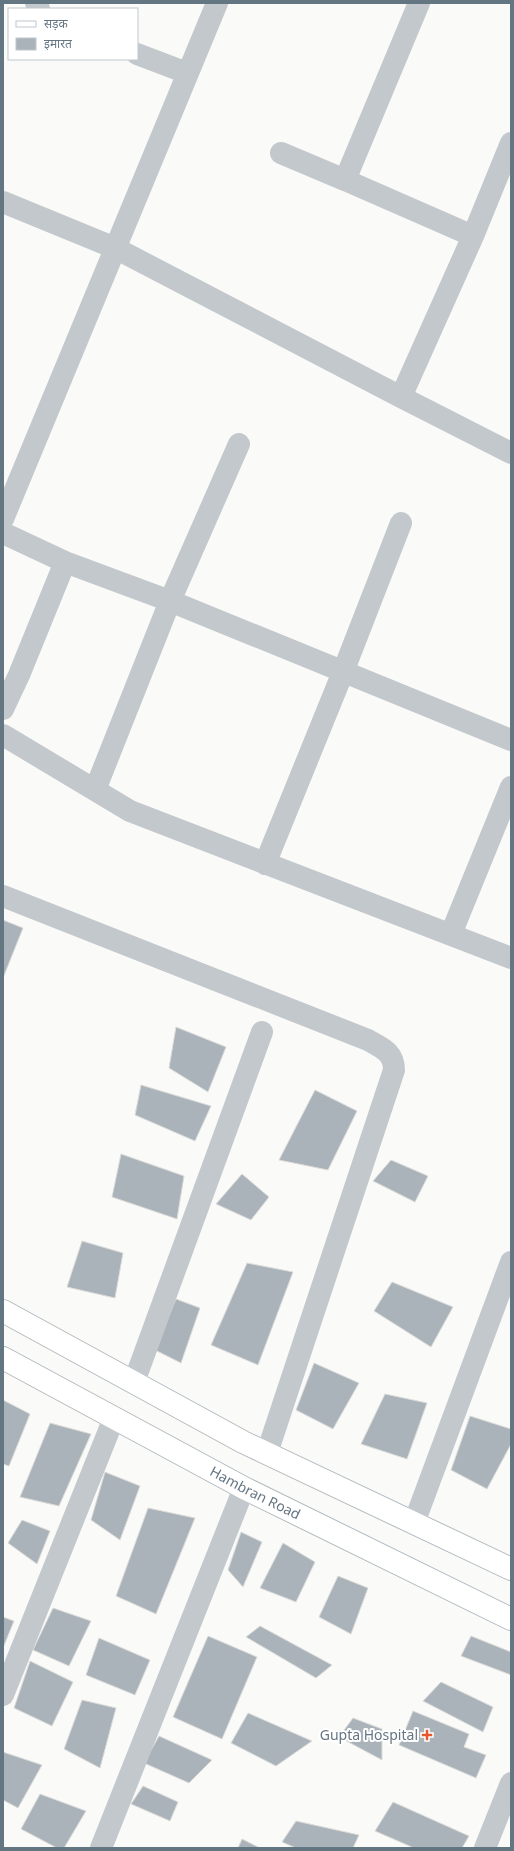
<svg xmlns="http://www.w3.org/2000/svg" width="514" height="1851" font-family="'Noto Sans','Noto Sans Devanagari',sans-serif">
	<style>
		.building { fill: #aab3b9; stroke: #dcdcda }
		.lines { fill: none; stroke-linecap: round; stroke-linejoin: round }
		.secondary-casing { stroke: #b3babf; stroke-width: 24 }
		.minor { stroke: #c3c8cc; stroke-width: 22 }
		.secondary { stroke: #fff; stroke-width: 22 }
		.poi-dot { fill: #e4572e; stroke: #fff; stroke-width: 1.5 }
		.labels { text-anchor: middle; stroke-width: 4; stroke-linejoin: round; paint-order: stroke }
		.street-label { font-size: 14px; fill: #657683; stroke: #fff }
		.poi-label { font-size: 14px; fill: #657683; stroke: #fff; text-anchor: end }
	</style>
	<rect width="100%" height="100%" fill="#fafaf8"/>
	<!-- building -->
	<path class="building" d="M3 920 23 928 3 978Z
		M176 1027 226 1047 208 1092 169 1068Z
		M141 1085 211 1106 195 1141 135 1115Z
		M315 1090 357 1111 328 1170 279 1160Z
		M121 1154 184 1176 177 1219 112 1197Z
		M391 1160 428 1176 415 1202 373 1181Z
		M242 1174 269 1197 251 1220 216 1204Z
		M82 1241 123 1253 115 1298 67 1287Z
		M247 1263 293 1272 258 1365 211 1345Z
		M392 1282 453 1307 431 1347 374 1311Z
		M176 1299 200 1308 181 1363 153 1349H155Z
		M314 1363 359 1383 333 1429 296 1410Z
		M385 1394 427 1403 407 1459 361 1444Z
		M3 1400 30 1414 9 1466 3 1464Z
		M470 1416 511 1429V1444L487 1489 451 1470Z
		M50 1423 91 1434 59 1506 20 1497Z
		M105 1472 140 1486 120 1540 91 1520Z
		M148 1508 195 1518 156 1614 116 1596Z
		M22 1520 50 1531 37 1564 8 1543Z
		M241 1532 262 1542 243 1587 228 1570Z
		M283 1543 315 1562 296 1602 260 1588Z
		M338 1576 368 1588 351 1634 319 1617Z
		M53 1608 91 1621 69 1666 33 1650Z
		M3 1617 14 1621 3 1648Z
		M260 1626 332 1665 316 1678 246 1637Z
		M208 1636 257 1657 222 1739 173 1717Z
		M471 1636 511 1652V1675L461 1656Z
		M99 1638 150 1660 135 1695 86 1675Z
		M30 1661 73 1682 52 1726 14 1708Z
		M441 1682 493 1707 483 1732 423 1701Z
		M82 1700 116 1708 100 1768 64 1749Z
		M413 1711 469 1734 464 1747 486 1755 476 1778 399 1745Z
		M248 1713 312 1741 276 1766 231 1743Z
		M353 1718 382 1729V1760L339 1737Z
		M159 1736 212 1760 189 1783 144 1763Z
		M3 1752 42 1765 18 1808 3 1800Z
		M143 1786 178 1802 170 1821 131 1804Z
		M40 1794 86 1811 64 1848H57L21 1829Z
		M393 1802 469 1836 462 1848H414L375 1831Z
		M296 1821 359 1835 353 1848H296L282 1842Z
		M242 1839 260 1848H238Z"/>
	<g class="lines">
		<!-- secondary casing -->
		<g class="secondary-casing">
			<g id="secondary">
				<path d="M3 1311 243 1442 511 1569"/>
				<path id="s1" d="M3 1358 244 1488 511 1619"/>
			</g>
		</g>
		<!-- minor -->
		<path class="minor" d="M36 3 39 9
			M137 54 187 73
			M281 153 345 180 419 3
			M345 180 473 236
			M3 202 115 248 401 397 511 453
			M401 397 473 236 511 143
			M3 519 217 3
			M3 533 65 562 170 601 511 740
			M3 709 19 675 65 562
			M3 735 130 811 511 958
			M95 790 170 601 239 444
			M265 864 343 672 401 523
			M3 896 368 1040C382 1048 394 1052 394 1070L267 1453
			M451 934 511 787
			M134 1382 262 1032
			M414 1523 511 1262
			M3 1695 114 1418
			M101 1848 244 1488
			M485 1848 511 1783"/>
		<!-- secondary -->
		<use href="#secondary" class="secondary"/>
	</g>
	<!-- markers -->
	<path class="poi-dot" d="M425 1729h4v4h4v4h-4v4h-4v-4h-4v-4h4z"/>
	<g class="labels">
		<!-- street labels -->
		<g class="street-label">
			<text dy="5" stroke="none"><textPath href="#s1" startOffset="286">Hambran Road</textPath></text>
		</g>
		<!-- poi labels -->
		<g class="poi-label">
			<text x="418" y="1740">Gupta Hospital</text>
		</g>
	</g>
	<!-- border -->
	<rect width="514" height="1851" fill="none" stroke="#657683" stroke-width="8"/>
	<!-- legend -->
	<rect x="8" y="8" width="130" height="52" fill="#ffffff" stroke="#c1c8cd"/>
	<rect x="16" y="21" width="20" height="6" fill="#ffffff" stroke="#c1c8cd"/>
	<text x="44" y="28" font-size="12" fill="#657683">सड़क</text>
	<rect x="16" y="38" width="20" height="12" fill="#aab3b9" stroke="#c1c8cd"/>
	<text x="44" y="48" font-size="12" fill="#657683">इमारत</text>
</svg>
